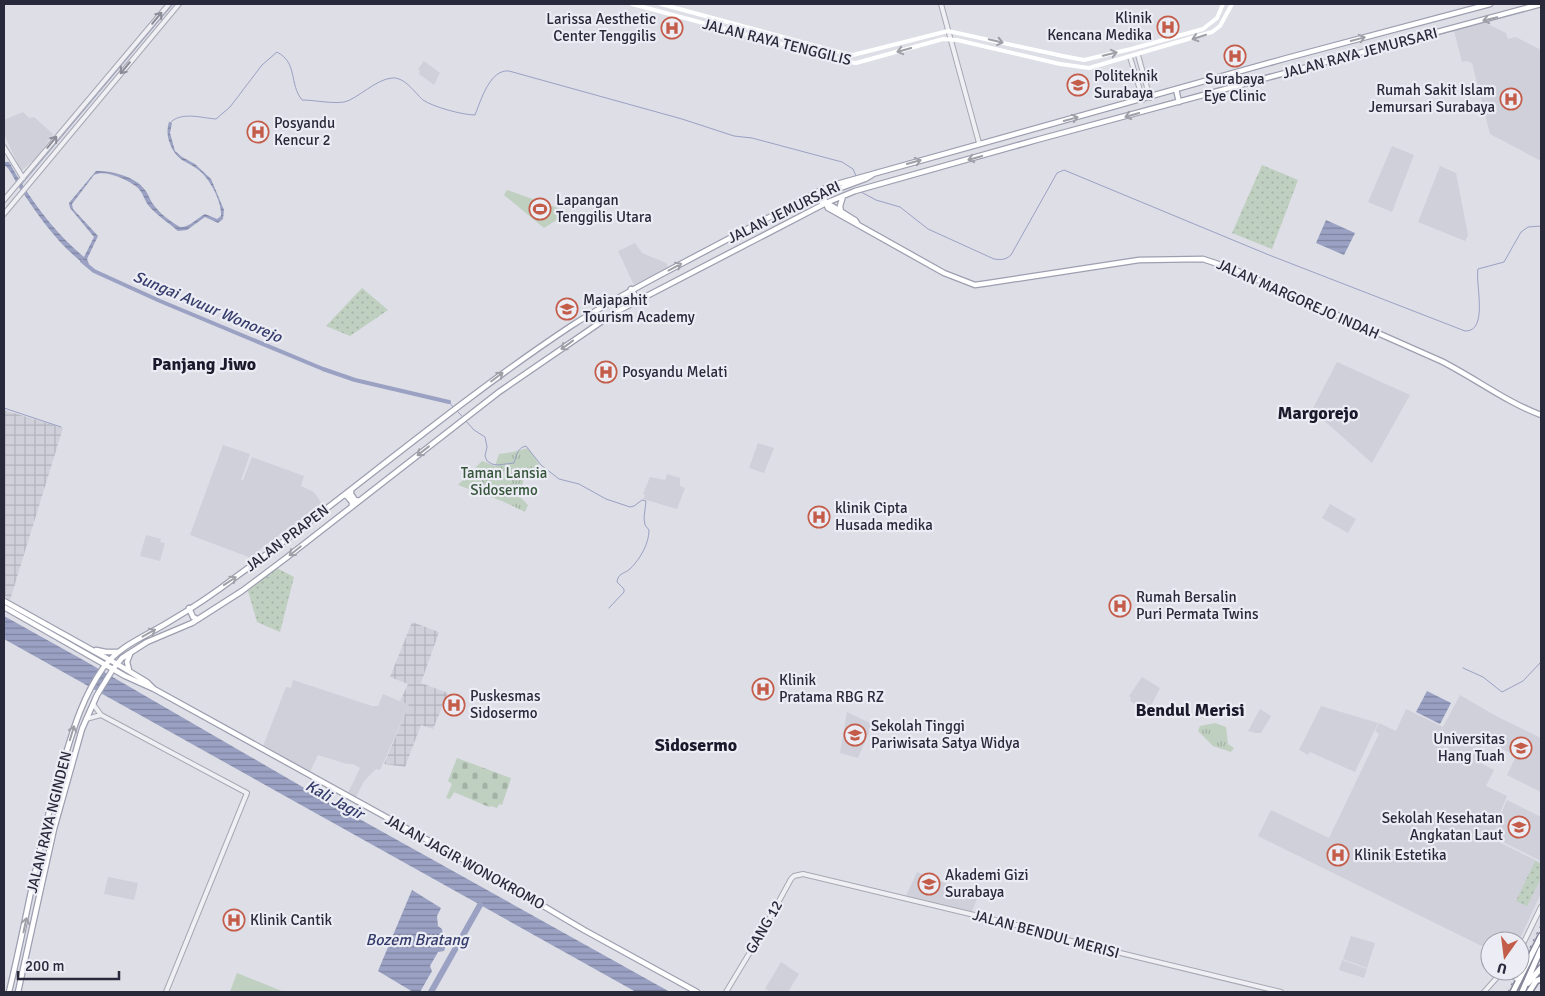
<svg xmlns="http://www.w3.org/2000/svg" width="1545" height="996" font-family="Signika,sans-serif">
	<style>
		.built { fill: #cfd0da }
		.industrial { fill: url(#industrial-grid) }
		.grass { fill: url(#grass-dots) }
		.cemetery { fill: url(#cemetery-stones) }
		.park { fill: url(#park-tufts) }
		.pitch { fill: #bfcfc0 }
		.water { fill: url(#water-rules) }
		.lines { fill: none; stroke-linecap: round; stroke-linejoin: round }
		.stream { stroke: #9aa1c3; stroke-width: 1 }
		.canal { stroke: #9aa1c3; stroke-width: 4 }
		.river { stroke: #9aa1c3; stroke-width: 6 }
		.tertiary-casing { stroke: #a7a8b3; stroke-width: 6 }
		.primary-casing { stroke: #9d9fb0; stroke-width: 7 }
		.trunk-casing { stroke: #86879b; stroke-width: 8 }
		.tertiary { stroke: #efeff4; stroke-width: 4 }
		.secondary { stroke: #fff; stroke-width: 4 }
		.primary { stroke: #fff; stroke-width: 4.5 }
		.trunk { stroke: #fff; stroke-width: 5 }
		.rail { stroke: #78798e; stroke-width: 1; stroke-dasharray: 2.5 5; stroke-linecap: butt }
		.oneway { stroke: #8c8c98 }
		.oneway2 { stroke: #9e9fa7 }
		.labels { text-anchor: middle; stroke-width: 4.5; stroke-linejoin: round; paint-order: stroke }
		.poi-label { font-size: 15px; fill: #28293b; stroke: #ecedf4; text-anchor: start }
		.street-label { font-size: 15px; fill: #28293b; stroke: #ecedf4 }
		.park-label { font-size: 15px; fill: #36553a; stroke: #ecedf4 }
		.water-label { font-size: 16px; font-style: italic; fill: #353c6b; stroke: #ecedf4 }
		.quarter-label { font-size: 18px; font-weight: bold; fill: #1a1a2c; stroke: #ecedf4 }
	</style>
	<defs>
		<pattern id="industrial-grid" width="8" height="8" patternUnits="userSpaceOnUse" patternTransform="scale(1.25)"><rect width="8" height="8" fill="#cfd0da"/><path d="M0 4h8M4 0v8" fill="none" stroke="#b2b3bc"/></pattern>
		<pattern id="grass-dots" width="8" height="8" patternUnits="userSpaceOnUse" patternTransform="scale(1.25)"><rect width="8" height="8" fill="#bfcfc0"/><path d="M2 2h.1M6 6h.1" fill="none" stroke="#a4b2a6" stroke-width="1.8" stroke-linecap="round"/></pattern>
		<pattern id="cemetery-stones" width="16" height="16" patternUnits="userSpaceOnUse" patternTransform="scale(1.25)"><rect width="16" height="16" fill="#bfcfc0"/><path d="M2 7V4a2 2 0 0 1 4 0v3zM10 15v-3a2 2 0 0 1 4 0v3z" fill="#a4b2a6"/></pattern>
		<pattern id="park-tufts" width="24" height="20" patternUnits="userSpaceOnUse" patternTransform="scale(1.25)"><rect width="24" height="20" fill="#bfcfc0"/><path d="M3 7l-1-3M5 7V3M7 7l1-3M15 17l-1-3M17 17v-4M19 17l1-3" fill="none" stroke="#a4b2a6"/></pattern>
		<pattern id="water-rules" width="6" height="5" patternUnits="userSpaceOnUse" patternTransform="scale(1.25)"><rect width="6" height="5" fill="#9aa1c3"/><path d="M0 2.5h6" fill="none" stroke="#7e83a0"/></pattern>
	</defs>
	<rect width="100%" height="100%" fill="#dddee6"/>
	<!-- built -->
	<path class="built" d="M1486 23 1506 33 1508 39 1516 37 1541 50V161L1490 134 1472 63 1467 61 1462 62 1454 31Z
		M424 61 440 73 434 85 419 74 420 71 418 69Z
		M23 112 29 118 34 117 53 134 36 158 21 171 4 134V120Z
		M1392 146 1414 155 1392 212 1368 202Z
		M1440 166 1456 173 1468 235 1465 241 1418 222Z
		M635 243 642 253 666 263 668 267 634 285 618 251Z
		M1337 362 1410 395 1372 463 1312 410Z
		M758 443 774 448 764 473 749 468Z
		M223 445 250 454 241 480H243L252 457 304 476 301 486 314 492 322 504 257 552 254 559 190 535Z
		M667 474 680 478V486L685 488 677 509 643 499 645 495 643 494 650 477 665 480Z
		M1330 504 1356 519 1348 533 1322 518Z
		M146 535 161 539 160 542 165 543 160 561 140 556Z
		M1142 677 1160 688 1148 712 1130 701 1131 698 1129 696Z
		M293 680 372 706H378L383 694 409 705 380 770 376 769 364 781 355 799 347 795 360 768 353 764H347L318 755 309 774 263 746 286 687 291 688Z
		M1460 695 1496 716 1541 738V792L1507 775 1516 756 1485 740 1475 760 1494 770 1486 786 1507 796 1499 815 1500 816 1507 800 1541 817V861L1493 837 1502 816 1491 838 1541 863V893L1519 941H1490V950L1258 836 1271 810 1329 838 1379 734 1375 731 1379 723 1396 731 1406 709 1443 727Z
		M1321 706 1378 723 1355 772 1310 752 1308 755 1299 750Z
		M1260 709 1271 716 1261 733H1255L1248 731Z
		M847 712 870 723 871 728 858 758 840 753Z
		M917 872 978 896 971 914 905 898Z
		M108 877 138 883 134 900 104 894Z
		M1351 936 1375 943 1367 968 1343 959Z
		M1342 960 1367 969 1364 978 1339 970Z
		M781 962 799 974 788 992H771L765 989Z"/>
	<!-- industrial -->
	<path class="industrial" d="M4 410 63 428 10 600 4 596Z
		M412 622 439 632 421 683 448 693 433 729 421 725 405 767 384 764 409 705 400 701 408 684 390 677Z"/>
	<!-- grass -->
	<path class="grass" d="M1262 165 1298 180 1272 249 1232 233Z
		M362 288 388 310 350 336 326 326Z
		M277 568 294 577 280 632 257 622 248 591Z
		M1535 861 1541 864V878L1527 906 1516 901Z"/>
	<!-- cemetery -->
	<path class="cemetery" d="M457 758 511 778 502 805 499 804 497 808 491 806 489 807 454 792 450 799 446 798 452 784 448 781Z"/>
	<!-- park -->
	<path class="park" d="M528 448 541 467 535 478 525 476 519 496 528 505 525 512 502 501 458 485 482 461 495 466 499 454 513 452Z
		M1215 723 1226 727 1228 744 1234 748 1231 752 1213 746 1198 731 1200 726Z"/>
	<!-- pitch -->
	<path class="pitch" d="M507 190 569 212 544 228 504 195Z
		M237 973 284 992H230Z"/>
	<!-- water -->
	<path class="water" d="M169 122 172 123 170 133 175 151 182 157 195 164 211 179 224 210 223 219 218 223 205 217 187 230 178 231C169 223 155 214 148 205 144 199 143 193 138 188 129 180 105 169 94 175L72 204 73 209 98 236 87 259 89 264H84C58 244 40 218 21 190 15 183 11 168 4 165V162H9C30 199 51 229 84 257L94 237 70 208 69 203 96 171C112 171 135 176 145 190 149 195 150 200 153 204 159 213 170 221 180 227 189 228 197 218 205 214L217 219 221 216C222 202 211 182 202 173 187 159 177 164 169 141 167 134 167 129 169 122Z
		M1326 220 1355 233 1344 255 1316 243Z
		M4 616 85 661 320 797 670 992H636L4 639Z
		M1427 691 1451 703 1440 724 1416 712Z
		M412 890 441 908 437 916 438 926 442 929 445 948 444 951 438 952 430 966 432 971 420 992H413L378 971Z"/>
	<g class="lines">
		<!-- stream -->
		<path class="stream" d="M170 123C180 111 202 118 216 119L230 107 262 65 277 52C298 63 289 84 302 100 314 100 332 104 344 102 356 100 376 79 392 78 405 77 414 92 423 100 433 107 463 115 475 115 481 100 490 69 509 71L682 119 734 136 752 138 842 162 853 169 856 176
			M132 180 141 186
			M22 184 173 4
			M861 192 876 200 900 207 928 229 994 259C1002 260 1005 260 1011 255L1057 173 1064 170 1269 255 1465 331C1489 332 1475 283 1478 269L1504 262 1521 232 1528 227 1541 226
			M449 402 454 408
			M4 408 61 427
			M457 411 463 417
			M465 420 474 430 485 437 487 447 485 456 487 461 492 464 497 465 514 463C517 455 517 448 526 446L541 465 559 479 579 484 606 499 630 507 634 506 642 500 646 501 644 518 645 525 649 530C649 544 640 559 630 569 624 574 618 573 617 582L624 589V592L609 608
			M1463 668 1483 677 1502 692 1523 681 1541 662"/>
		<!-- canal -->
		<path class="canal" d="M82 261 94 271 160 301 323 369 355 380 449 402"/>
		<!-- river -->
		<path class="river" d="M431 992 480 905"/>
		<!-- tertiary casing -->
		<g class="tertiary-casing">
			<path id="tertiary" d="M941 4 979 143
				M1138 55 1150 98
				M1130 57 1143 100
				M4 147 23 178
				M4 200 169 4
				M4 214 179 4
				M93 704 101 715 247 793 166 992
				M86 719 101 715
				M1520 950 1541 907
				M726 992 761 934 791 879 794 876 803 874 1016 925 1067 940 1281 992
				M1484 992 1501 973 1510 974 1519 981"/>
		</g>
		<!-- primary casing -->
		<g class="primary-casing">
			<path id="primary" d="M1176 89 1179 102
				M872 175 865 179 827 193 824 199 828 208 944 273 975 285 989 283 1139 260 1203 259 1233 269 1441 361C1475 378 1506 402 1541 415
				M792 207C801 207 806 200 815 200 824 199 846 215 855 220L857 223
				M841 212 840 206 843 196
				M631 289 638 301
				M351 490V494L355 500 359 501
				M344 495 347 496 352 502V506
				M4 601 117 664 147 682 153 688
				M4 607 125 676 154 689 491 875 584 930 697 992
				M189 608 193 617 197 619
				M96 650 106 652H118
				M129 670 127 662 130 654
				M9 992C28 914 40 833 65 757 74 726 84 695 103 668 119 646 144 637 167 623 191 609 215 593 237 576 350 494 455 403 571 326 605 304 641 285 677 266 725 241 773 215 821 190L837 184 1287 58 1490 4
				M18 992 54 829 82 729 97 695 113 669 122 658 147 642 192 623 242 591 286 558 499 392 614 313 826 203 855 191 1040 139 1541 4"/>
		</g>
		<!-- trunk casing -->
		<g class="trunk-casing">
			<path id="trunk" d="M1528 983 1541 968
				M1513 992 1541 936
				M1522 992 1541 949
				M1529 992 1536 981 1541 979"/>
		</g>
		<!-- tertiary -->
		<use href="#tertiary" class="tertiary"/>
		<!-- secondary -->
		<path class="secondary" d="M632 4 849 62 856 63 943 39 957 40 1060 64 1089 68 1212 32 1220 26 1232 4
			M661 4 842 53 853 55 948 31 1063 56 1084 60 1131 49 1203 29 1217 18 1223 4"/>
		<!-- primary -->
		<use href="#primary" class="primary"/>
		<!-- trunk -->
		<use href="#trunk" class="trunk"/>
		<!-- rail -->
		<path class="rail" d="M1520 968 1541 925
			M1508 992 1518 971"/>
	</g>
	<!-- one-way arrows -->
	<defs><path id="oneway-shaft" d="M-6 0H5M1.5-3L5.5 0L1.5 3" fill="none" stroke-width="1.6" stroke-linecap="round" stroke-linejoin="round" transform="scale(1.25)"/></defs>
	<g class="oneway">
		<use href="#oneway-shaft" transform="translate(157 18) rotate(-50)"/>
		<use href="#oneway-shaft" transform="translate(125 68) rotate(130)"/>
		<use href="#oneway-shaft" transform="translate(52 142) rotate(-51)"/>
	</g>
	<g class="oneway2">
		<use href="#oneway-shaft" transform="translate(1490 19) rotate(166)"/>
		<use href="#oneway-shaft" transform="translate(1199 37) rotate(162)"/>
		<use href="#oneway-shaft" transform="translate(1358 39) rotate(-15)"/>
		<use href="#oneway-shaft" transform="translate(996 41) rotate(13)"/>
		<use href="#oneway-shaft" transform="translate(904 50) rotate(164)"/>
		<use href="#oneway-shaft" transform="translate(1110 54) rotate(-14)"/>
		<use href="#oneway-shaft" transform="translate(1132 115) rotate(164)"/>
		<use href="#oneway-shaft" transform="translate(1071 119) rotate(-15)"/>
		<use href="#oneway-shaft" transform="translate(975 158) rotate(164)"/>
		<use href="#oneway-shaft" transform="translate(914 162) rotate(-16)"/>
		<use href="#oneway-shaft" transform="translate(675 267) rotate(-28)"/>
		<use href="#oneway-shaft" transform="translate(567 345) rotate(144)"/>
		<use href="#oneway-shaft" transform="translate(497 377) rotate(-37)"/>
		<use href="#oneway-shaft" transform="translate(423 451) rotate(142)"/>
		<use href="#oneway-shaft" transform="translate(295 551) rotate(141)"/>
		<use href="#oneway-shaft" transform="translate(230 581) rotate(-34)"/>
		<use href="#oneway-shaft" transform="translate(149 633) rotate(-29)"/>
		<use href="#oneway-shaft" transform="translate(72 733) rotate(-73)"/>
		<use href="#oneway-shaft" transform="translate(25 925) rotate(-78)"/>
	</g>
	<!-- icons -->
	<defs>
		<g id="hospital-ring" transform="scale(1.125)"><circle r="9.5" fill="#ecedf4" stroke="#c35d4a" stroke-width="1.5"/><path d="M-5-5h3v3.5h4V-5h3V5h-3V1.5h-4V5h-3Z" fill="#c35d4a"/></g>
		<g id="university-ring" transform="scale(1.125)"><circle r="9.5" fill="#ecedf4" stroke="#c35d4a" stroke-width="1.5"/><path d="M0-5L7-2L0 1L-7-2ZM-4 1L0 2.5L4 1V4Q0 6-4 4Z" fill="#c35d4a"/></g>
		<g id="stadium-ring" transform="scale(1.125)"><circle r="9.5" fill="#ecedf4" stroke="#c35d4a" stroke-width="1.5"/><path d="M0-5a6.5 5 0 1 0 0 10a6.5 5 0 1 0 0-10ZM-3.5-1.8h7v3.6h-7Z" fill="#c35d4a"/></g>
	</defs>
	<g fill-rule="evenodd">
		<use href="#hospital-ring" x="1168" y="27"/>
		<use href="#hospital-ring" x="672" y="28"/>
		<use href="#hospital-ring" x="1235" y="56"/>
		<use href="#university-ring" x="1078" y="85"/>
		<use href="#hospital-ring" x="1511" y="99"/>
		<use href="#hospital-ring" x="258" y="132"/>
		<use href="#stadium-ring" x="540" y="209"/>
		<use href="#university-ring" x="567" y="309"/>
		<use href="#hospital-ring" x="606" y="372"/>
		<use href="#hospital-ring" x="819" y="517"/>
		<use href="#hospital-ring" x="1120" y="606"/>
		<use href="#hospital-ring" x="763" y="689"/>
		<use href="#hospital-ring" x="454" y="705"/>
		<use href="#university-ring" x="855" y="735"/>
		<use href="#university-ring" x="1521" y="748"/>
		<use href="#university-ring" x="1519" y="827"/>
		<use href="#hospital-ring" x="1338" y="855"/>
		<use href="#university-ring" x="929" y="884"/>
		<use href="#hospital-ring" x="234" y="920"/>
	</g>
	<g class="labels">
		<!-- poi labels -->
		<g class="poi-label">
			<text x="1152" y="23" text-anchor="end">Klinik<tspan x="1152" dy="17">Kencana Medika</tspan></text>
			<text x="656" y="24" text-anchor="end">Larissa Aesthetic<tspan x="656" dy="17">Center Tenggilis</tspan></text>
			<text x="1094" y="81">Politeknik<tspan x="1094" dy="17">Surabaya</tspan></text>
			<text x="1235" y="84" text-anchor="middle">Surabaya<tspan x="1235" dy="17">Eye Clinic</tspan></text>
			<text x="1495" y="95" text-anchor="end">Rumah Sakit Islam<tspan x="1495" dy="17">Jemursari Surabaya</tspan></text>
			<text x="274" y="128">Posyandu<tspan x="274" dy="17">Kencur 2</tspan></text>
			<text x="556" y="205">Lapangan<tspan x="556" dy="17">Tenggilis Utara</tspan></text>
			<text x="583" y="305">Majapahit<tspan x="583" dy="17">Tourism Academy</tspan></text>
			<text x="622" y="377">Posyandu Melati</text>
			<text x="835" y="513">klinik Cipta<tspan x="835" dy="17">Husada medika</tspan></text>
			<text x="1136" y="602">Rumah Bersalin<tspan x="1136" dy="17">Puri Permata Twins</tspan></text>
			<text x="779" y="685">Klinik<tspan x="779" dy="17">Pratama RBG RZ</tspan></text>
			<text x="470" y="701">Puskesmas<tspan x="470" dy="17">Sidosermo</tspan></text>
			<text x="871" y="731">Sekolah Tinggi<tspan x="871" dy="17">Pariwisata Satya Widya</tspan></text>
			<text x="1505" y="744" text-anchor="end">Universitas<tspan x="1505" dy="17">Hang Tuah</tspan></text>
			<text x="1503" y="823" text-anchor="end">Sekolah Kesehatan<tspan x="1503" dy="17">Angkatan Laut</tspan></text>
			<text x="1354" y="860">Klinik Estetika</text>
			<text x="945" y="880">Akademi Gizi<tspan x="945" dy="17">Surabaya</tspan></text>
			<text x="250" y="925">Klinik Cantik</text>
		</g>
		<!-- street labels -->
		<g class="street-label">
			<text transform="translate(777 42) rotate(14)" y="5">JALAN RAYA TENGGILIS</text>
			<text transform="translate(1360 53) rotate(-15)" y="5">JALAN RAYA JEMURSARI</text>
			<text transform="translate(784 212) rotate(-26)" y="5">JALAN JEMURSARI</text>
			<text transform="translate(1298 299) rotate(24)" y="5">JALAN MARGOREJO INDAH</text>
			<text transform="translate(287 538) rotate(-37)" y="5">JALAN PRAPEN</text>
			<text transform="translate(49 822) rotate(-76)" y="5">JALAN RAYA NGINDEN</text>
			<text transform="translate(465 862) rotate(29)" y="5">JALAN JAGIR WONOKROMO</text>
			<text transform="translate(764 927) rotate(-60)" y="5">GANG 12</text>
			<text transform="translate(1046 934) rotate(15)" y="5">JALAN BENDUL MERISI</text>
		</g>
		<!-- park labels -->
		<g class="park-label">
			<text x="504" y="478">Taman Lansia<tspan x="504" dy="17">Sidosermo</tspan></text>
		</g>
		<!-- water labels -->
		<g class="water-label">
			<text transform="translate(208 306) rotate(23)" y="6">Sungai Avuur Wonorejo</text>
			<text transform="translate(335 799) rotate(29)" y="6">Kali Jagir</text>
			<text x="417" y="945">Bozem Bratang</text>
		</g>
		<!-- quarter labels -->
		<g class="quarter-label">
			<text x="204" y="370">Panjang Jiwo</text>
			<text x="1318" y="419">Margorejo</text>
			<text x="1190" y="716">Bendul Merisi</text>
			<text x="696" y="751">Sidosermo</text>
		</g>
	</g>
	<!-- border -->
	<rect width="1545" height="996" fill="none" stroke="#28293b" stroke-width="10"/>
	<!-- north arrow -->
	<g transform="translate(1505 956) rotate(194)"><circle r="24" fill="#ecedf4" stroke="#9e9faa"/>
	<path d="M0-4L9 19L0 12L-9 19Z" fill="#c35d4a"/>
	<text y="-8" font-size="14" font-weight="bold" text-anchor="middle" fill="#28293b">U</text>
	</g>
	<!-- scale -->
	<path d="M18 971v8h101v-8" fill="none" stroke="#28293b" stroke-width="2.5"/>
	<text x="25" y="971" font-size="15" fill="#28293b" stroke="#ecedf4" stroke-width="4" paint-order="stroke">200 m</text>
</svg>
